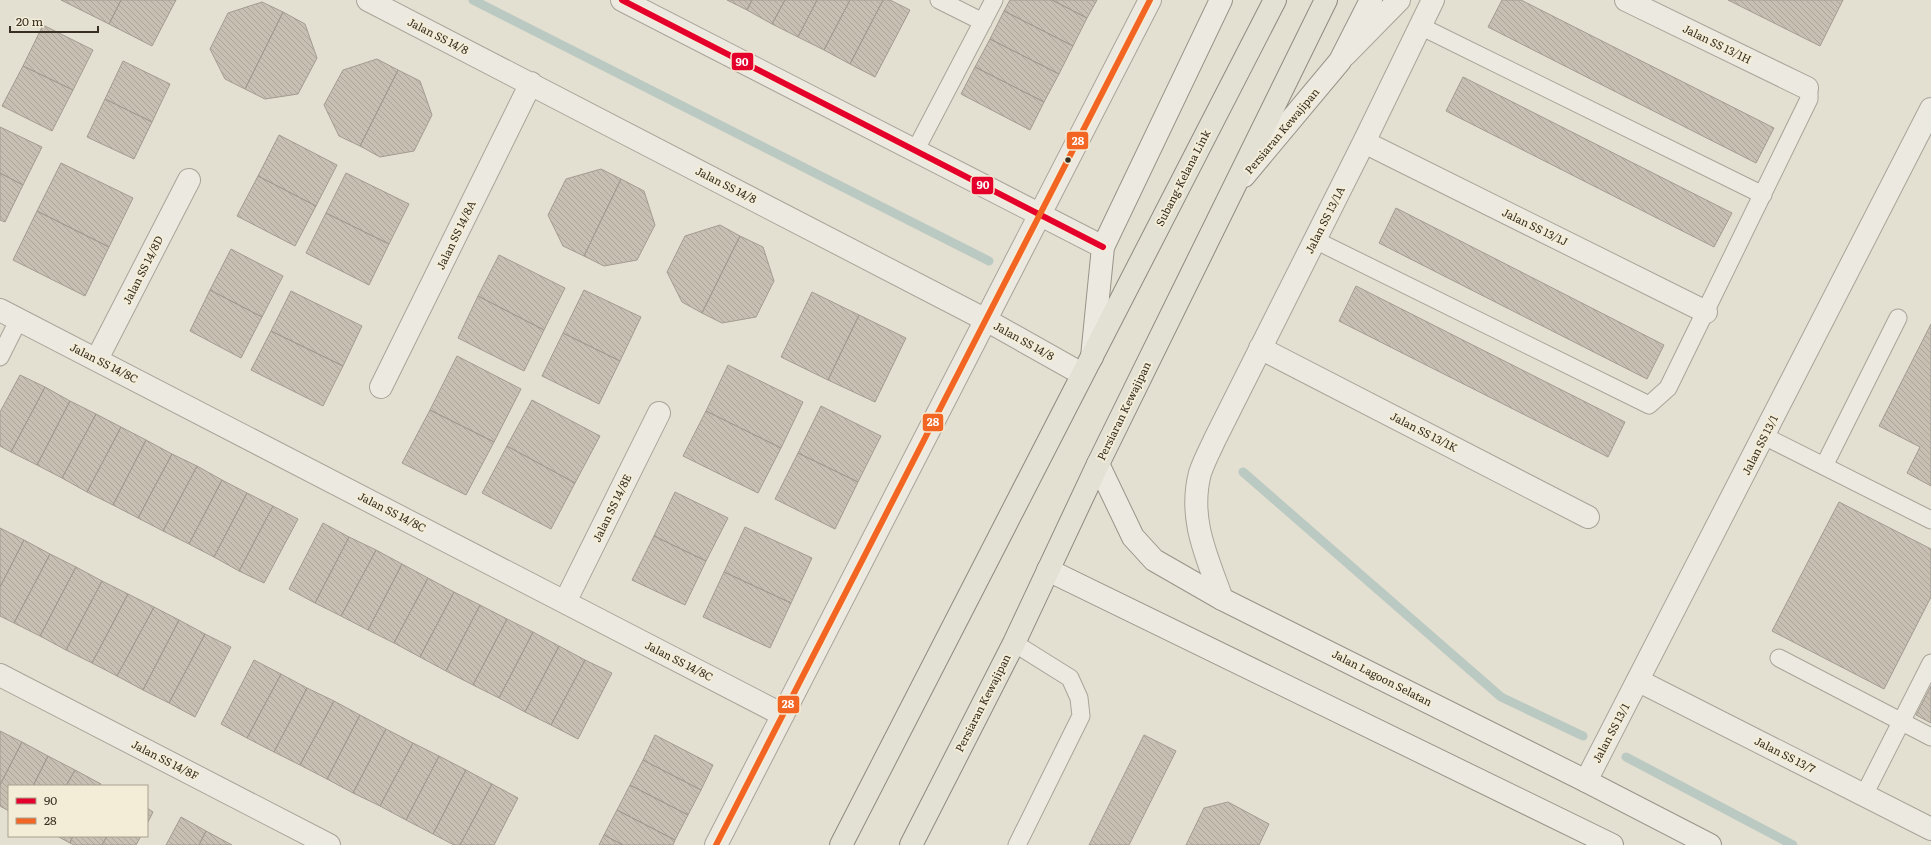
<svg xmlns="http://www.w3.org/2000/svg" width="1931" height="845" font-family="Literata,serif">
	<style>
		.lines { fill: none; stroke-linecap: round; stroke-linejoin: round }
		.stream { stroke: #bac9c2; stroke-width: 9 }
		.building { fill: url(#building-back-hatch); stroke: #a39b90 }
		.lane-casing { stroke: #a9a499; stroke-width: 19 }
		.street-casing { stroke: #a9a499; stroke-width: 24 }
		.secondary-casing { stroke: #999489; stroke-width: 24 }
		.primary-casing { stroke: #8e8a80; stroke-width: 24 }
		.lane { stroke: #ece9e1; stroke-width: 17 }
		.street { stroke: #ece9e1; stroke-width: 22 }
		.secondary { stroke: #ece9e1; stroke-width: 22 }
		.primary { stroke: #e3e0d4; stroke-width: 22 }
		.bus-1-casing { stroke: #f3edd8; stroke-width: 9 }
		.bus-2-casing { stroke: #f3edd8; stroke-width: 9 }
		.bus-1 { stroke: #e4002b; stroke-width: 6 }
		.bus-2 { stroke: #f26522; stroke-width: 6 }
		.bus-dot { fill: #382e21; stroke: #f3edd8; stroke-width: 1.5 }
		.labels { text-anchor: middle; stroke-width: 4; stroke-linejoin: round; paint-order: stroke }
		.street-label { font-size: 11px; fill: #382e21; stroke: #f3edd8 }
		.line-badge { stroke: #f3edd8; stroke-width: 1.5 }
		.badge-label { font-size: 11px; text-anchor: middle; font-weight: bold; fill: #fff }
	</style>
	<defs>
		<pattern id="building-back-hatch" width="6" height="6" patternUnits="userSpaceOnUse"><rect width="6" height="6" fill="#c7bfb2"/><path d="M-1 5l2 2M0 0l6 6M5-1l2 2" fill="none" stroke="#aca499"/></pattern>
	</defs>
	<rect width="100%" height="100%" fill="#e3dfd1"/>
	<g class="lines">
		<!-- stream -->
		<path class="stream" d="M473 0 989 261
			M1243 472 1501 697 1583 736
			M1626 757 1793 845"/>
	</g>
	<!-- building -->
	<path class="building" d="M61 0H121L109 24Z
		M121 0H176L152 46 109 24Z
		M727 0H752L747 10Z
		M752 0H785L772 24 747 10Z
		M785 0H817L798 37 772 24Z
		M817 0H850L824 50 798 37Z
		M850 0H883L850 64 824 50Z
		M883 0H890L910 10 875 77 850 64Z
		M1010 0H1052L1087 18 1073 46 1004 11Z
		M1052 0H1097L1087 18Z
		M1502 0H1521L1774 128 1756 163 1488 27Z
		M1728 0H1843L1820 46Z
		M262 2 283 12 245 89 225 79 210 49 228 13Z
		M1004 11 1073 46 1059 74 990 39Z
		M283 12 305 24 317 58 298 94 265 99 245 89Z
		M43 25 93 50 73 90 23 66Z
		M990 39 1059 74 1044 102 975 67Z
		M377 59 398 70 360 146 339 136 324 105 343 70Z
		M123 61 170 84 152 122 105 99Z
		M23 66 73 90 52 131 2 106Z
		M975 67 1044 102 1030 130 961 94Z
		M398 70 420 81 432 115 414 151 380 157 360 146Z
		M1463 77 1732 213 1714 247 1446 111Z
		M105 99 152 122 134 159 87 137Z
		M0 127 42 147 23 185 0 173Z
		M279 135 337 165 316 206 258 176Z
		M61 163 133 198 109 247 37 211Z
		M601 169 621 179 584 256 563 246 548 215 566 179Z
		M0 173 23 185 5 222 0 220Z
		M346 173 409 204 389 244 326 213Z
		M258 176 316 206 295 246 237 216Z
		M621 179 644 191 655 225 637 260 604 266 584 256Z
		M1396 208 1664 345 1647 379 1379 243Z
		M37 211 109 247 85 296 13 260Z
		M326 213 389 244 369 285 306 253Z
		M720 225 740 236 702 313 682 302 667 272 685 236Z
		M740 236 763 247 774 281 756 317 722 323 702 313Z
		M231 249 283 276 262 317 210 290Z
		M499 255 565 288 544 330 478 296Z
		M1356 286 1625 422 1608 457 1339 321Z
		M210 290 262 317 241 358 190 331Z
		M584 290 641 317 620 361 563 333Z
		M291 291 362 326 343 366 271 331Z
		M812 292 859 315 828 380 781 357Z
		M478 296 544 330 524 371 458 338Z
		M859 315 906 338 875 402 828 380Z
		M1931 324V486L1907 473 1920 447 1879 426Z
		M271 331 343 366 323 406 251 370Z
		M563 333 620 361 599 404 542 376Z
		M457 356 521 389 494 442 430 410Z
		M728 365 803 402 781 448 706 411Z
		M20 375 45 387 11 452 0 446V412Z
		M45 387 70 401 37 465 11 452Z
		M532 400 600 436 575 483 507 446Z
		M70 401 96 414 62 478 37 465Z
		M821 406 881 436 858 482 798 453Z
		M430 410 494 442 466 495 402 463Z
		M706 411 781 448 758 493 683 456Z
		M96 414 121 427 87 492 62 478Z
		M121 427 146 440 113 505 87 492Z
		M146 440 172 454 138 518 113 505Z
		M507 446 575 483 551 529 482 493Z
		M798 453 858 482 835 529 775 499Z
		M172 454 197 466 163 531 138 518Z
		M197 466 222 480 189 544 163 531Z
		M222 480 247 493 214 557 189 544Z
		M675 492 728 518 706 561 654 536Z
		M247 493 273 506 239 571 214 557Z
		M1839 502 1931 549V597L1884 689 1772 631Z
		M273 506 298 519 264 583 239 571Z
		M323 523 349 537 315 603 289 589Z
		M745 527 812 558 791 603 724 572Z
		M0 528 24 540 0 587Z
		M654 536 706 561 685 605 632 580Z
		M349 537 376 550 341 616 315 603Z
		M24 540 50 554 14 623 0 616V587Z
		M376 550 402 564 368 630 341 616Z
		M50 554 76 567 40 636 14 623Z
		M402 564 428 578 394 643 368 630Z
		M76 567 102 581 66 650 40 636Z
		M724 572 791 603 770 648 703 617Z
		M428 578 454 592 420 657 394 643Z
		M102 581 128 594 92 663 66 650Z
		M454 592 480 605 446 671 420 657Z
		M128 594 154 607 117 676 92 663Z
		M480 605 507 619 473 685 446 671Z
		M154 607 179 620 143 690 117 676Z
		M507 619 533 632 499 698 473 685Z
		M179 620 205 634 169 703 143 690Z
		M533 632 559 646 525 712 499 698Z
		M205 634 231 647 195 717 169 703Z
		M559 646 585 660 551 725 525 712Z
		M254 660 281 674 247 738 221 724Z
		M585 660 612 673 578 739 551 725Z
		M281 674 307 688 274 752 247 738Z
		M1931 686V723L1916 715Z
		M307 688 334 701 300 765 274 752Z
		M334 701 360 715 327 779 300 765Z
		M360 715 386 729 353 793 327 779Z
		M386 729 413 743 380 806 353 793Z
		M0 731 22 742 0 785Z
		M655 735 713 765 701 790 643 760Z
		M1144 735 1176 751 1129 845H1089Z
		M22 742 48 756 33 786H9V811L0 806V785Z
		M413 743 439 756 406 820 380 806Z
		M48 756 75 770 66 786H33Z
		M439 756 466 770 433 834 406 820Z
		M643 760 701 790 688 815 630 785Z
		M75 770 101 784 100 786H66Z
		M466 770 492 784 460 845H454L433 834Z
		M492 784 518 798 494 845H460Z
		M630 785 688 815 675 840 617 810Z
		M1228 802 1269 824 1259 845H1186L1204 808Z
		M147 808 153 812 147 824Z
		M617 810 675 840 673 845H623L604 835Z
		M181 817 206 831 199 845H166Z
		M206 831 232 845H199Z
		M604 835 623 845H599Z
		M57 836H73L70 843Z
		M73 836H107L102 845H74L70 843Z
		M107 836H141L136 845H102Z"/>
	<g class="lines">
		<!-- lane casing -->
		<g class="lane-casing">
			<path id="lane" d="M939 0 983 22
				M1420 26 1763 195
				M915 151 994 0
				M1315 240 1649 405 1668 388 1809 99V93L1807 88
				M0 357 19 319
				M1764 436 1931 520
				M1824 466 1898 318
				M1014 643 1070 678 1079 698 1081 716 1017 845
				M1779 658 1931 737
				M1864 795 1931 663"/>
		</g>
		<!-- street casing -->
		<g class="street-casing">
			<path id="street" d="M368 0 986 320 1082 374
				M622 0 1103 247
				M1626 0 1807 88
				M1345 55 1399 0
				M1364 142 1706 312
				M0 310 783 715
				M1260 348 1588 517
				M97 359 189 180
				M381 387 531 83
				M1222 599C1207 557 1188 519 1200 473 1204 461 1210 450 1215 439L1364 142 1433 0
				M565 602 659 413
				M0 675 329 845
				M1639 681 1931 829
				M1586 781 1931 109
				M716 845 1150 0"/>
		</g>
		<!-- secondary casing -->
		<g class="secondary-casing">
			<path id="secondary" d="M1244 176 1340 61 1371 0
				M1092 357 1103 247 1221 0
				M1098 464 1133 537 1154 560 1222 599 1586 781 1710 845
				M1048 570 1612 845"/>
		</g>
		<!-- primary casing -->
		<g class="primary-casing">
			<path id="primary" d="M841 845 1275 0
				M911 845 1014 643 1098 464 1326 0"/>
		</g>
		<!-- lane -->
		<use href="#lane" class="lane"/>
		<!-- street -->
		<use href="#street" class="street"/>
		<!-- secondary -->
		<use href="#secondary" class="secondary"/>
		<!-- primary -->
		<use href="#primary" class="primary"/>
		<!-- bus-1 casing -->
		<g class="bus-1-casing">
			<path id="bus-1" d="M622 0 1103 247"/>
		</g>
		<!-- bus-2 casing -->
		<g class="bus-2-casing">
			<path id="bus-2" d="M716 845 1150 0"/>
		</g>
		<!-- bus-1 -->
		<use href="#bus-1" class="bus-1"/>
		<!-- bus-2 -->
		<use href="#bus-2" class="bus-2"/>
	</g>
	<!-- markers -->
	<circle class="bus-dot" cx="1068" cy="160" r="3.5"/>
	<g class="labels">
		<!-- street labels -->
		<g class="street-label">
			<text transform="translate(438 36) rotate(27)" y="4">Jalan SS 14/8</text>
			<text transform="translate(1717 44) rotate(26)" y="4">Jalan SS 13/1H</text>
			<text transform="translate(1282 131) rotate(-50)" y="4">Persiaran Kewajipan</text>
			<text transform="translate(1183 178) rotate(-63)" y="4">Subang-Kelana Link</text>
			<text transform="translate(726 185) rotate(27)" y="4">Jalan SS 14/8</text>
			<text transform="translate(1325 220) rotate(-63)" y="4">Jalan SS 13/1A</text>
			<text transform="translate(1535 227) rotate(26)" y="4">Jalan SS 13/1J</text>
			<text transform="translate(456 235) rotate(-64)" y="4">Jalan SS 14/8A</text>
			<text transform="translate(143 270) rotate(-63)" y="4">Jalan SS 14/8D</text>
			<text transform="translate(1024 341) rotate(29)" y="4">Jalan SS 14/8</text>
			<text transform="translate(104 363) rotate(27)" y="4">Jalan SS 14/8C</text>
			<text transform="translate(1124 411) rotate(-64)" y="4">Persiaran Kewajipan</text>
			<text transform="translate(1424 432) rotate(27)" y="4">Jalan SS 13/1K</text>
			<text transform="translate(1760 445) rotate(-63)" y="4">Jalan SS 13/1</text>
			<text transform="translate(612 508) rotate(-64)" y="4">Jalan SS 14/8E</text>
			<text transform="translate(392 512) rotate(27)" y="4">Jalan SS 14/8C</text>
			<text transform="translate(679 661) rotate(27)" y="4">Jalan SS 14/8C</text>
			<text transform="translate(1382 678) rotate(27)" y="4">Jalan Lagoon Selatan</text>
			<text transform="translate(983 703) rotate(-63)" y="4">Persiaran Kewajipan</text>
			<text transform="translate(1611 733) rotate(-62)" y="4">Jalan SS 13/1</text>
			<text transform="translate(1785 755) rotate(27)" y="4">Jalan SS 13/7</text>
			<text transform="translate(165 760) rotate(27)" y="4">Jalan SS 14/8F</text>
		</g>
	</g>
	<g class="line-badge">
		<rect x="731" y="52" width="23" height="19" rx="4" fill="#e4002b"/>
		<rect x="1066" y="131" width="23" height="19" rx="4" fill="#f26522"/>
		<rect x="971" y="176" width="23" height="19" rx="4" fill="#e4002b"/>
		<rect x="922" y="413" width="22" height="19" rx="4" fill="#f26522"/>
		<rect x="777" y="695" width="23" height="19" rx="4" fill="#f26522"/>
	</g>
	<g class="badge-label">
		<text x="742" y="66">90</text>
		<text x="1078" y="145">28</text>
		<text x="983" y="189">90</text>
		<text x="933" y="426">28</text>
		<text x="788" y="708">28</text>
	</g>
	<!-- legend -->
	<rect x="8" y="785" width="140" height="52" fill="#f3edd8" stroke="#a8a18f"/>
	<rect x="16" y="798" width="20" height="6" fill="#e4002b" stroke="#a8a18f"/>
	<text x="44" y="805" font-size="12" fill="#382e21">90</text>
	<rect x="16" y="818" width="20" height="6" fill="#f26522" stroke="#a8a18f"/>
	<text x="44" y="825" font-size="12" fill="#382e21">28</text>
	<!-- scale -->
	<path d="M10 26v6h88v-6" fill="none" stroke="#382e21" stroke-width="2"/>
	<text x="16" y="26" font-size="12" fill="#382e21" stroke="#f3edd8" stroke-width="3" paint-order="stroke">20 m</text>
</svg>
